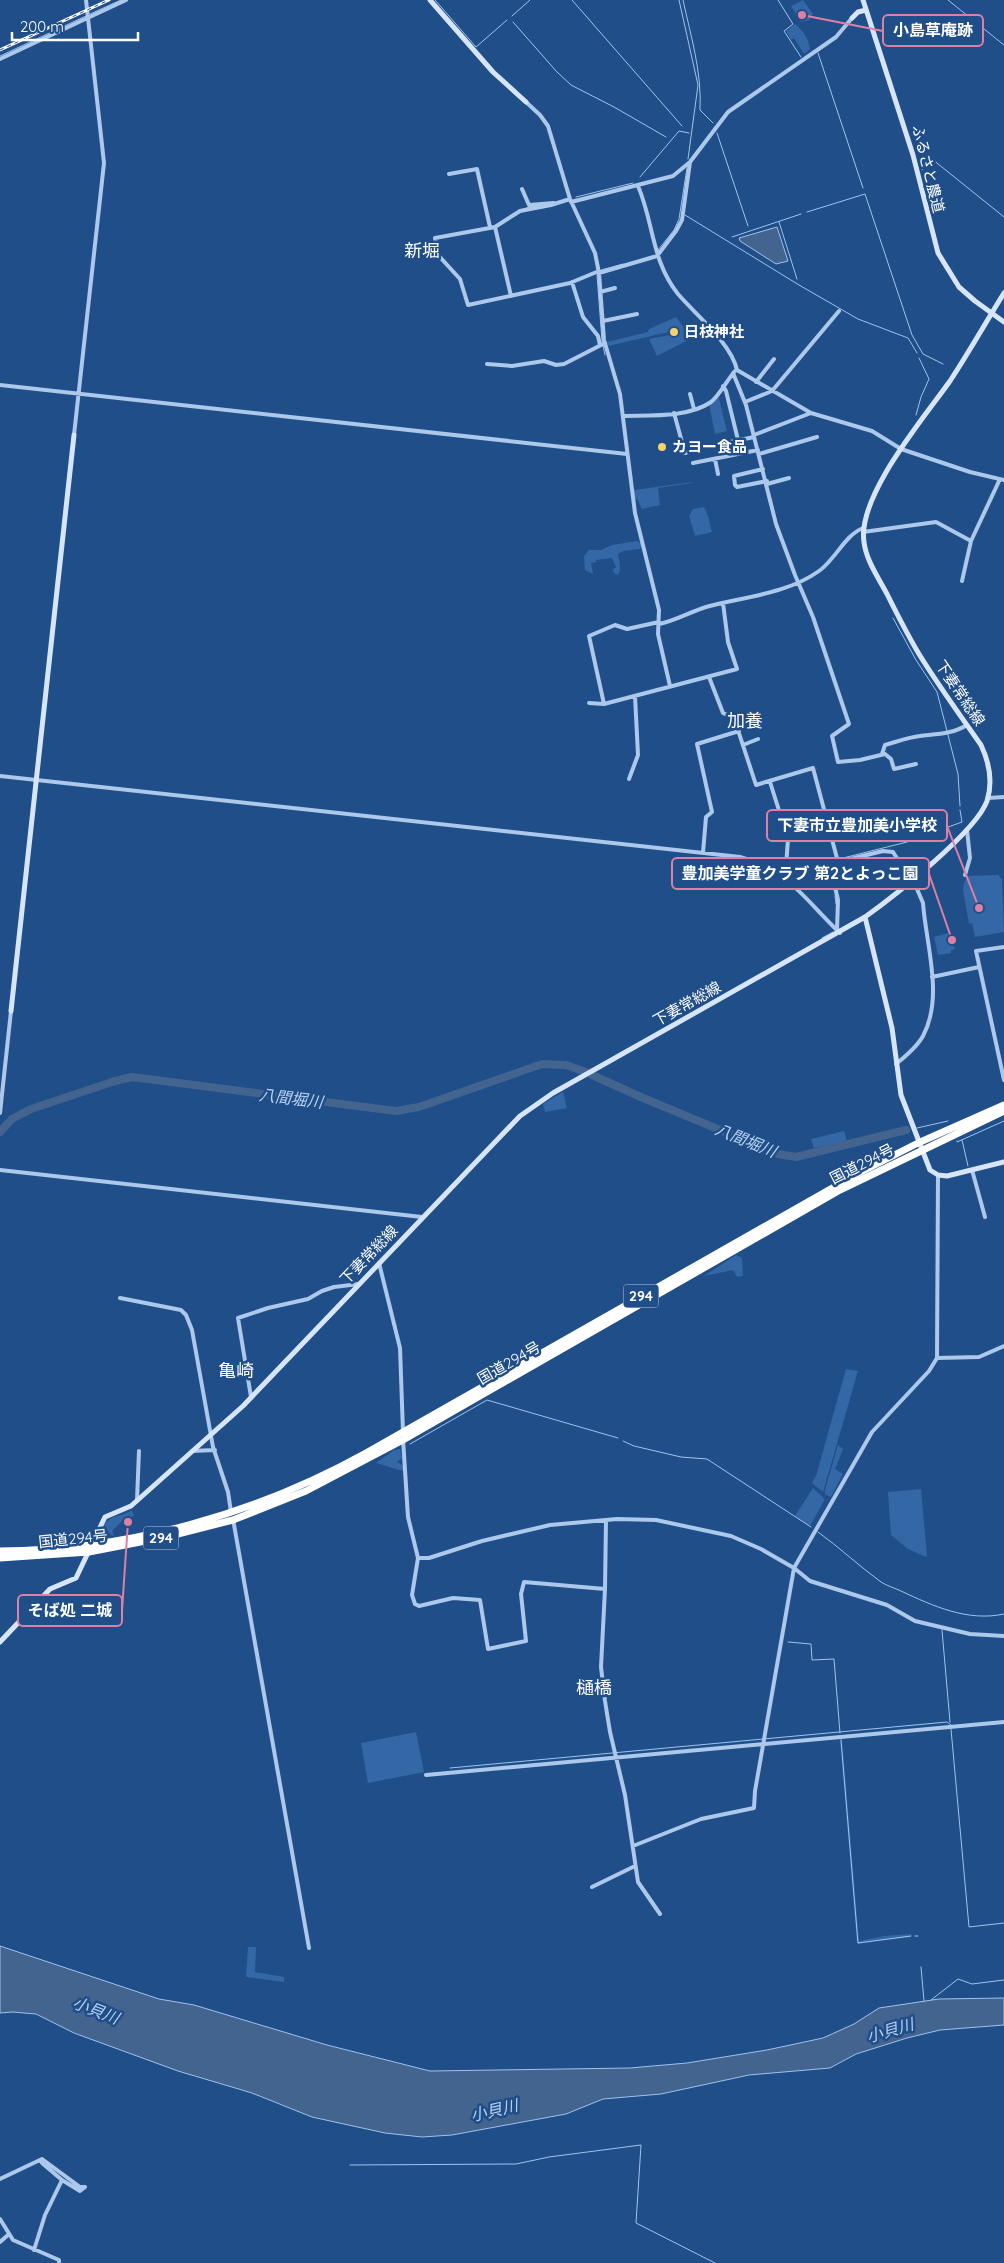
<svg xmlns="http://www.w3.org/2000/svg" width="1004" height="2263" font-family="Quicksand,'Noto Sans JP',sans-serif">
	<style>
		.green { fill: #3467a6 }
		.water { fill: #43648f; stroke: #9fc3ec }
		.lines { fill: none; stroke-linecap: round; stroke-linejoin: round }
		.stream { stroke: #9fc3ec; stroke-width: 1 }
		.river { stroke: #43648f; stroke-width: 8 }
		.street { stroke: #acc8eb; stroke-width: 4 }
		.secondary { stroke: #d7e5f8; stroke-width: 5 }
		.highway { stroke: #fff; stroke-width: 7 }
		.rail-casing { stroke: #fff; stroke-width: 3 }
		.rail { stroke: #204e89; stroke-width: 1; stroke-dasharray: 4; stroke-linecap: butt }
		.poi-dot { fill: #f8d06c; stroke: #204e89; stroke-width: 2 }
		.labels { text-anchor: middle; stroke-width: 5; stroke-linejoin: round; paint-order: stroke }
		.shield { fill: #204e89; stroke: #bccadc; stroke-width: 1 }
		.shield-label { font-size: 14px; font-weight: bold; fill: #fff }
		.street-label { font-size: 15px; fill: #fff; stroke: #204e89 }
		.poi-label { font-size: 15px; font-weight: bold; fill: #fff; stroke: #204e89; text-anchor: start }
		.water-label { font-size: 16px; font-style: italic; fill: #b7d2f2; stroke: #204e89 }
		.quarter-label { font-size: 18px; fill: #fff; stroke: #204e89 }
		.leader { fill: none; stroke: #dd80a5; stroke-width: 2 }
		.callout-dot { fill: #dd80a5; stroke: #204e89; stroke-width: 2 }
		.callout { fill: #204e89; stroke: #dd80a5; stroke-width: 2 }
		.callout-label { font-size: 16px; text-anchor: middle; font-weight: bold; fill: #fff }
	</style>
	<rect width="100%" height="100%" fill="#204e89"/>
	<!-- green -->
	<path class="green" d="M803 0 813 14 809 20 801 22 791 6Z
		M795 24C803 31 808 37 810 49L804 54 794 38 791 40 786 31Z
		M676 317 692 338 657 356 649 339 674 334 673 331 608 346 607 342 648 332 649 329Z
		M718 395 727 431 715 434 709 404Z
		M692 482V483L658 488 660 505 642 509 638 500 635 498 634 490Z
		M704 507 707 513 712 532 695 536 689 516 693 509Z
		M637 541 642 544 640 549 623 551 618 554C619 560 622 570 618 575L614 573 613 570 616 567 612 558 596 560V562L591 563 593 574 585 570 584 556 589 550H601L612 545Z
		M998 875 1002 879 1004 932 975 937 972 923 969 924 963 890 964 883 967 876Z
		M948 933 955 949 951 950V953L938 955 934 937Z
		M563 1092 567 1108 545 1112 543 1104Z
		M844 1131 847 1141 814 1148 811 1139Z
		M736 1255 742 1258 743 1276 737 1277 733 1270 704 1276Z
		M846 1369 858 1371 823 1492 812 1483 816 1476Z
		M838 1445 843 1449 835 1469 843 1474 831 1497 825 1494V1490Z
		M400 1449 402 1458 397 1462 403 1465V1471L376 1463 394 1450Z
		M813 1488 825 1499 810 1526 795 1516Z
		M921 1489 927 1555 926 1557 908 1549 891 1535 888 1492Z
		M132 1510 134 1516 125 1518 112 1531 114 1535 112 1536 104 1526C110 1514 122 1517 132 1510Z
		M416 1732 424 1772 368 1783 361 1743Z
		M840 1739H842L859 1941 884 1936 911 1934V1937L857 1944Z
		M248 1947H256L255 1972 284 1977V1982L246 1977Z"/>
	<!-- water -->
	<path class="water" d="M777 227 788 261 776 264 740 241 739 238Z
		M0 1946 159 1999 194 2005 327 2045 430 2071 630 2068 687 2063 767 2050 823 2038 854 2024 879 2008 939 1999 1004 1998V2025L940 2030 907 2038 856 2054 830 2068 749 2075 661 2094 603 2099 566 2114 452 2135 422 2137 385 2133 312 2117 252 2093 178 2071 74 2033 36 2014 13 2012 0 2013Z"/>
	<g class="lines">
		<!-- stream -->
		<path class="stream" d="M435 0 476 47 507 20
			M572 0 682 126
			M679 0 698 85 688 159
			M683 0C691 37 702 72 700 110L713 123
			M778 0 793 24 784 31 801 57
			M948 0 1004 45
			M90 14 121 0
			M512 16 530 0
			M513 22 557 72 571 85 614 107 666 137
			M818 53 863 188
			M0 56 86 16
			M717 133 748 226
			M922 170 932 159 1004 217
			M640 177 679 131 689 133
			M576 197 633 183
			M520 210 530 207
			M807 212 865 194 912 335 923 354 943 364
			M685 215 799 285 858 319 908 338 917 353
			M779 222 797 279
			M732 237 801 214
			M658 250 674 230 679 219 687 168
			M601 270 623 264
			M597 275 602 341 605 355
			M916 415 921 397 929 379 919 358
			M893 618 916 660 937 692 958 774 960 806
			M839 859 907 842 962 822 960 810
			M831 867 835 862
			M829 871 834 890
			M835 896 836 904
			M822 938 833 932
			M917 1128 948 1121
			M962 1140 968 1166
			M957 1141V1142L1004 1121
			M623 1441 634 1446 681 1457 707 1459 811 1527
			M410 1444 487 1400 618 1438
			M818 1532C839 1547 859 1566 881 1582 887 1586 895 1588 901 1591 933 1606 968 1622 1004 1614
			M942 1630 950 1722
			M788 1642 811 1644 812 1660 834 1659 840 1733
			M951 1729 969 1927 1004 1923
			M841 1740 858 1943 911 1936
			M450 1768 947 1722 951 1725
			M915 1936H918
			M921 1967 924 2001
			M931 2000 958 1979 972 1984 1004 1980
			M350 2165 516 2164 549 2157 641 2145 636 2223 715 2263"/>
		<!-- river -->
		<path class="river" d="M592 1075 643 1098 778 1154 796 1157 906 1130
			M0 1132 12 1119 31 1109 115 1081 132 1077 396 1111 419 1107 542 1064 566 1065 586 1072"/>
		<!-- street -->
		<path class="street" d="M0 59 126 0
			M526 102 540 115 548 126 570 199 595 253 599 273 604 340 620 394 635 513 659 610 658 634 670 686
			M449 174 477 169 490 227
			M638 186C654 223 651 260 678 294 696 315 731 343 737 370L811 413 872 431 901 449 970 472 1004 480
			M522 189 529 205 554 203
			M571 202 673 176 690 162 728 112 836 37 852 18
			M495 227 435 238 438 255 460 279 468 305 570 283 599 271
			M599 273 657 256 676 231 682 220 690 162
			M572 282 583 317 598 336 600 345
			M600 292 615 288
			M511 296 495 227 520 211 551 205 570 199
			M603 321 637 314
			M487 364 512 366 544 361 556 365 564 364 605 343
			M733 373 746 405 776 524 795 575 813 617 849 724 832 736 838 762 860 760 885 754 891 759 894 769 916 764
			M756 382 774 359
			M0 385 627 454
			M723 386 726 391 738 440
			M690 394 694 409
			M745 402 772 391 839 311
			M674 413 685 453 688 452
			M623 416C649 415 688 418 711 402 720 395 727 380 735 371
			M74 435 104 163 86 0
			M754 435 811 413
			M730 442 754 437
			M759 454 817 437
			M715 459 718 474
			M693 463 758 450
			M763 469 734 476 735 485 737 487 767 481
			M767 484 789 478
			M863 532 936 522 971 541 1000 479
			M962 581 971 541
			M659 624C675 621 690 612 706 607 743 597 787 594 819 571 835 560 845 535 863 528
			M709 677 723 713 734 718 756 785 813 768 838 862
			M589 703 604 704 737 669 728 642 723 603
			M604 704 589 636 615 625 627 629 659 622
			M743 745 758 739
			M882 754 885 745C896 742 909 737 920 736 936 734 953 734 967 725
			M0 776 740 857C788 869 806 901 840 933
			M629 779 638 755 635 696
			M770 782 788 839 786 867 790 876 789 880
			M988 798 1004 797
			M703 853 706 817 712 812 697 744 739 731
			M965 875 970 858 967 830
			M837 930 838 900 831 869 838 862 883 851 893 852 917 889 923 903C926 945 944 997 923 1036 917 1047 906 1056 896 1064
			M1004 947 976 951 1004 1080
			M932 977 979 967
			M0 1113 11 1011
			M0 1170 422 1217
			M972 1170 985 1217
			M379 1263 400 1348 403 1432
			M120 1298 181 1310 186 1315 192 1330 213 1447 228 1492 231 1512
			M937 1358 979 1357 1004 1346
			M251 1397 238 1318 268 1308 308 1299 322 1291 334 1287 359 1284
			M403 1439 408 1517 418 1558H429L482 1541 550 1525 617 1519 656 1520 731 1536 761 1549 794 1568 810 1581 887 1605 915 1621 970 1634 1004 1636
			M192 1451 215 1450
			M137 1500 139 1451
			M233 1519 309 1948
			M606 1520 605 1589 601 1667 605 1701 610 1732 625 1795 638 1882 660 1914
			M418 1558 412 1595 415 1604 419 1606 453 1598 480 1600 488 1649 526 1641 521 1594 524 1582 605 1589
			M426 1775 1004 1722
			M633 1846 701 1819 754 1808 755 1791 794 1568 872 1432 929 1371 937 1358 938 1175
			M592 1887 635 1866
			M42 2159V2163L62 2180 80 2191 85 2187
			M0 2179 42 2159 80 2187H85
			M0 2219 13 2240 59 2260V2263
			M0 2242 8 2235
			M34 2250 45 2215 62 2180"/>
		<!-- secondary -->
		<path class="secondary" d="M430 0 493 72 526 102
			M863 0 913 155 938 253 959 287 975 301 1004 322
			M852 18 858 12 866 10
			M865 917 892 1028 901 1095 930 1170 938 1175 947 1176 1004 1162
			M11 1011 74 435
			M0 1642 50 1589 76 1578 105 1517 131 1506 243 1406 520 1116 553 1093 865 917C893 897 976 832 987 801 993 782 989 762 981 745 960 715 938 685 919 654 907 634 897 614 887 594 878 577 866 560 864 542 857 496 924 418 950 381 969 352 986 322 1004 293"/>
		<!-- highway -->
		<path class="highway" d="M0 1551C128 1550 254 1515 366 1453L857 1174 918 1143 1004 1105
			M0 1558 89 1552 166 1537 233 1520 306 1491 403 1440 840 1190 1004 1111"/>
		<!-- rail casing -->
		<g class="rail-casing">
			<path id="rail" d="M0 50 109 0"/>
		</g>
		<!-- rail -->
		<use href="#rail" class="rail"/>
	</g>
	<!-- markers -->
	<g class="poi-dot">
		<circle cx="674" cy="332" r="5"/>
		<circle cx="662" cy="447" r="5"/>
	</g>
	<g class="labels">
		<!-- shield labels -->
		<g class="shield">
			<rect x="623.5" y="1284.5" width="35" height="23" rx="4"/>
			<rect x="143.5" y="1526.5" width="35" height="23" rx="4"/>
		</g>
		<g class="shield-label">
			<text x="641" y="1301">294</text>
			<text x="161" y="1543">294</text>
		</g>
		<!-- street labels -->
		<g class="street-label">
			<text transform="translate(928 169) rotate(76)" y="5">ふるさと農道</text>
			<text transform="translate(960 693) rotate(56)" y="5">下妻常総線</text>
			<text transform="translate(687 1004) rotate(-29)" y="5">下妻常総線</text>
			<text transform="translate(862 1164) rotate(-27)" y="5">国道294号</text>
			<text transform="translate(369 1255) rotate(-46)" y="5">下妻常総線</text>
			<text transform="translate(509 1363) rotate(-30)" y="5">国道294号</text>
			<text transform="translate(73 1539) rotate(-6)" y="5">国道294号</text>
		</g>
		<!-- poi labels -->
		<g class="poi-label">
			<text x="684" y="337">日枝神社</text>
			<text x="672" y="452">カヨー食品</text>
		</g>
		<!-- water labels -->
		<g class="water-label">
			<text transform="translate(291 1098) rotate(7)" y="6">八間堀川</text>
			<text transform="translate(746 1140) rotate(22)" y="6">八間堀川</text>
			<text transform="translate(96 2010) rotate(21)" y="6">小貝川</text>
			<text transform="translate(890 2030) rotate(-16)" y="6">小貝川</text>
			<text transform="translate(494 2110) rotate(-13)" y="6">小貝川</text>
		</g>
		<!-- quarter labels -->
		<g class="quarter-label">
			<text x="422" y="257">新堀</text>
			<text x="745" y="727">加養</text>
			<text x="236" y="1377">亀崎</text>
			<text x="594" y="1694">樋橋</text>
		</g>
	</g>
	<!-- callouts -->
	<path class="leader" d="M802 15L883 31M979 908L947 826M952 940L929 874M128 1522L122 1611"/>
	<g class="callout-dot">
		<circle cx="802" cy="15" r="5"/>
		<circle cx="979" cy="908" r="5"/>
		<circle cx="952" cy="940" r="5"/>
		<circle cx="128" cy="1522" r="5"/>
	</g>
	<g class="callout">
		<rect x="883" y="15" width="100" height="31" rx="5"/>
		<rect x="767" y="810" width="180" height="31" rx="5"/>
		<rect x="672" y="858" width="257" height="31" rx="5"/>
		<rect x="18" y="1595" width="104" height="31" rx="5"/>
	</g>
	<g class="callout-label">
		<text x="933" y="36">小島草庵跡</text>
		<text x="857" y="831">下妻市立豊加美小学校</text>
		<text x="800" y="879">豊加美学童クラブ 第2とよっこ園</text>
		<text x="70" y="1616">そば処 二城</text>
	</g>
	<!-- scale -->
	<path d="M12 32v8h126v-8" fill="none" stroke="#ffffff" stroke-width="2.5"/>
	<text x="20" y="32" font-size="15" fill="#ffffff" stroke="#204e89" stroke-width="4" paint-order="stroke">200 m</text>
</svg>
